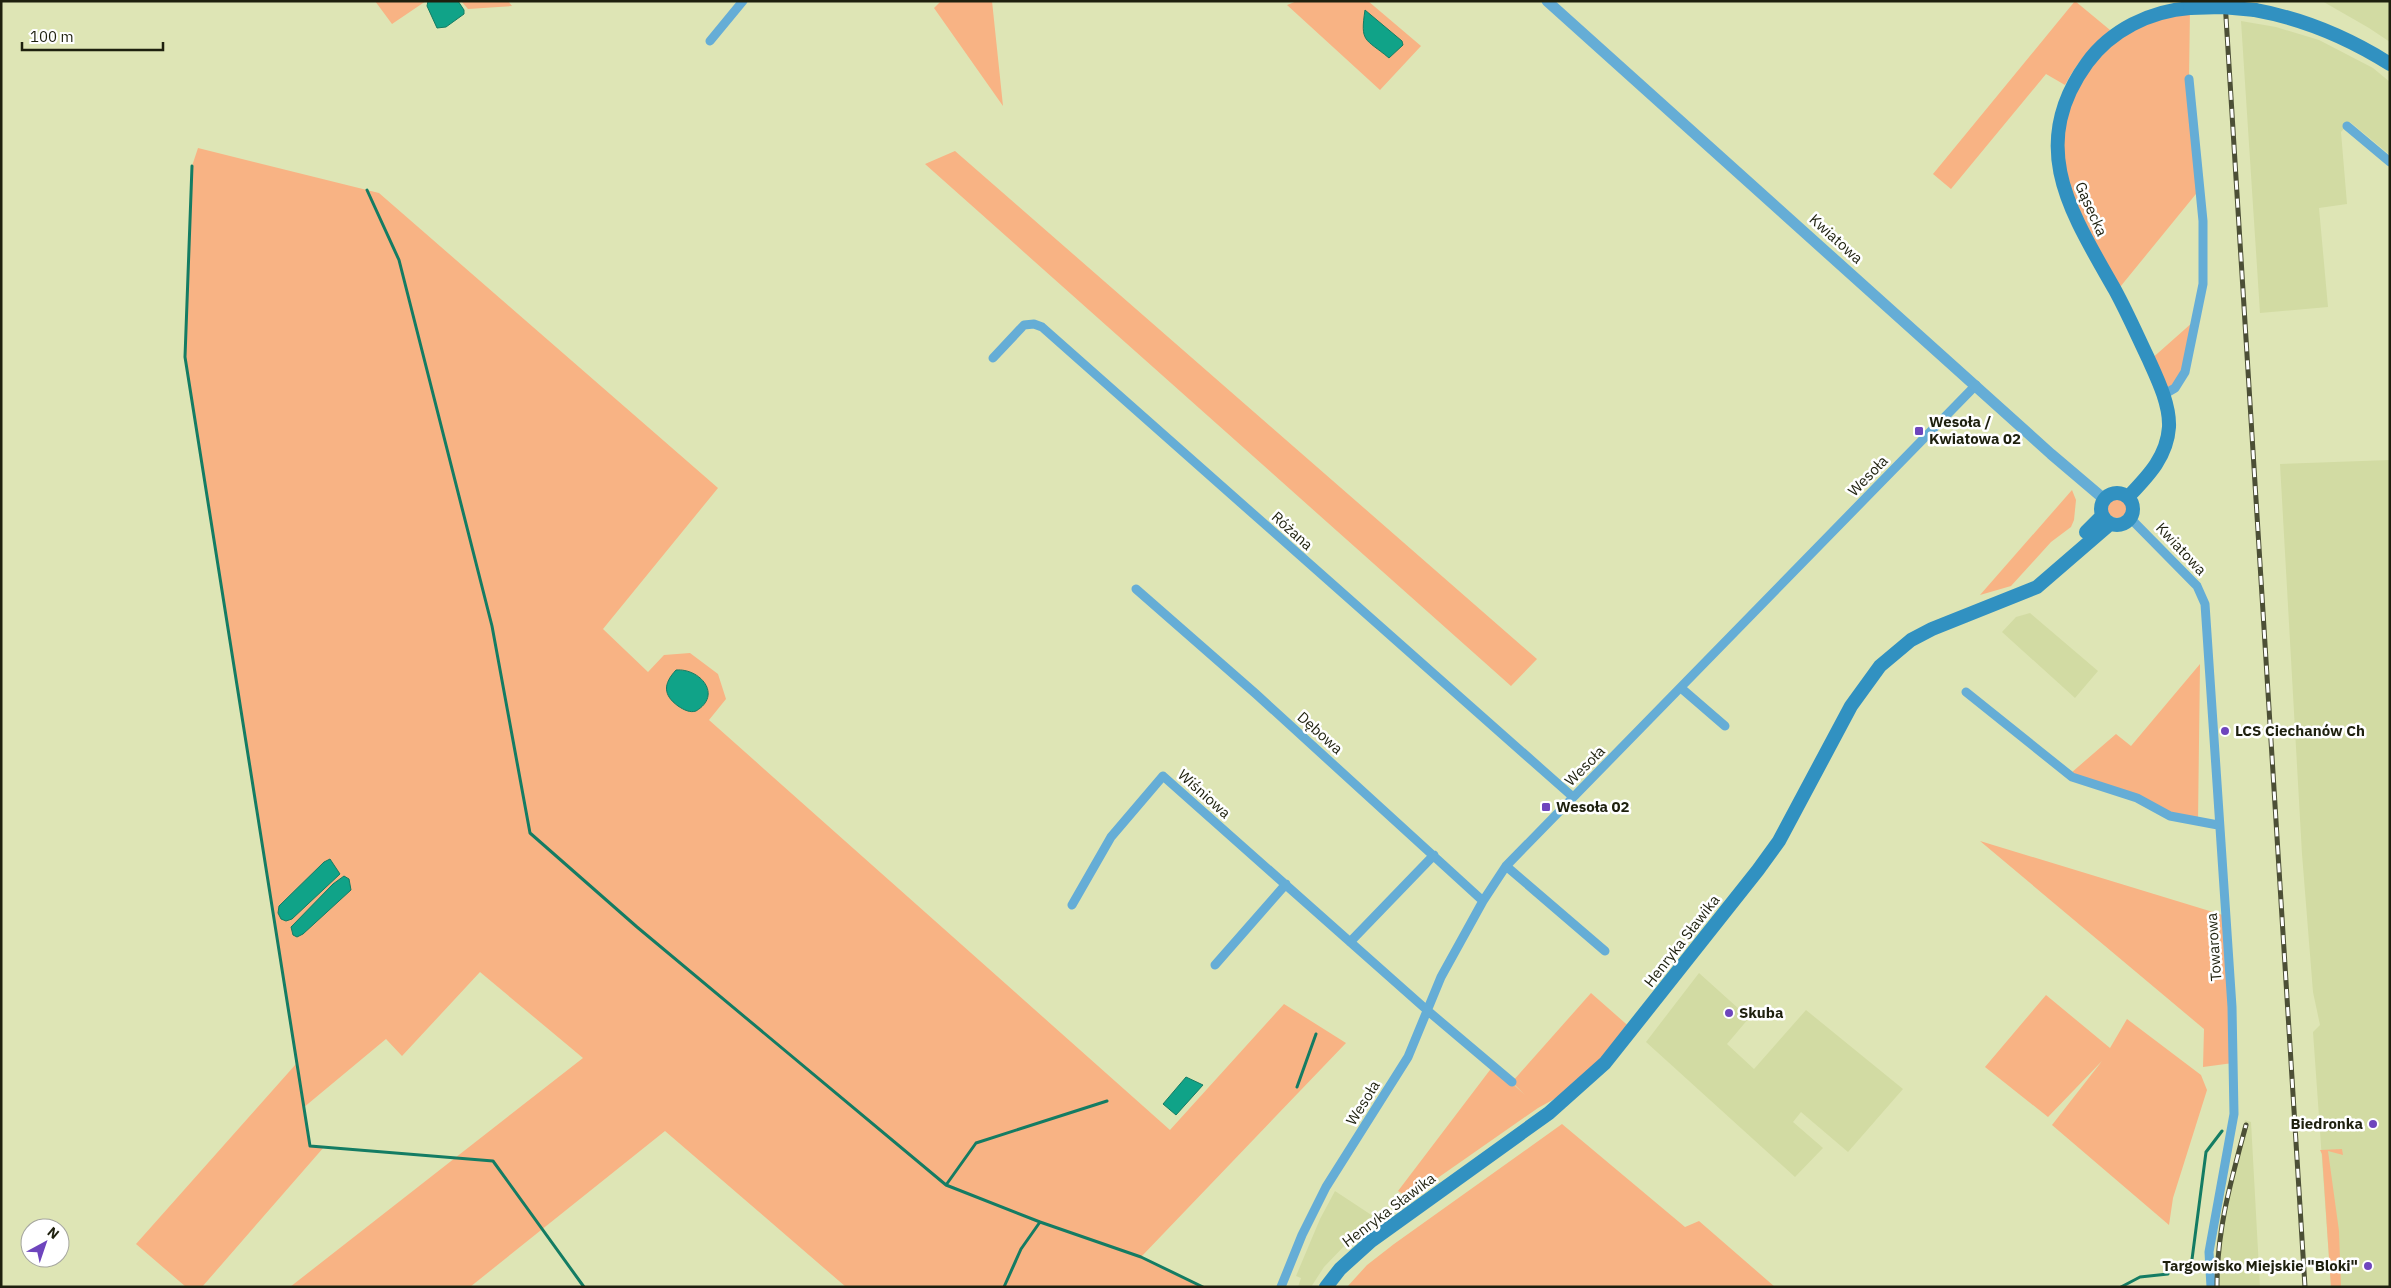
<svg xmlns="http://www.w3.org/2000/svg" width="2391" height="1288" font-family="'IBM Plex Sans',sans-serif">
	<style>
		.built { fill: #d2dba3 }
		.green { fill: #f8b384 }
		.water { fill: #10a388; stroke: #147c63 }
		.lines { fill: none; stroke-linecap: round; stroke-linejoin: round }
		.stream { stroke: #147c63; stroke-width: 3 }
		.minor { stroke: #65add6; stroke-width: 9 }
		.tertiary { stroke: #65add6; stroke-width: 11 }
		.secondary { stroke: #3191c1; stroke-width: 14 }
		.rail-casing { stroke: #4c4f36; stroke-width: 5 }
		.rail { stroke: #fff; stroke-width: 3; stroke-dasharray: 9; stroke-linecap: butt }
		.secondary-bridge { stroke: #3191c1; stroke-width: 14 }
		.poi-dot { fill: #6e45bd; stroke: #fff; stroke-width: 2 }
		.labels { text-anchor: middle; stroke-width: 5; stroke-linejoin: round; paint-order: stroke }
		.street-label { font-size: 15px; fill: #1e200e; stroke: #fff }
		.poi-label { font-size: 15px; font-weight: bold; fill: #1e200e; stroke: #fff; text-anchor: start }
	</style>
	<rect width="100%" height="100%" fill="#dee5b5"/>
	<!-- built -->
	<path class="built" d="M2322 1H2390V42L2369 28Z
		M2241 21 2276 27 2319 40 2373 68 2390 82V155L2350 122 2341 132 2347 204 2319 208 2328 307 2260 313Z
		M2390 460V1287H2331L2313 1032 2320 1025 2313 992 2302 854 2280 464Z
		M2030 613 2098 671 2075 698 2002 632 2016 617Z
		M1699 973 1749 1018 1727 1044 1754 1069 1806 1010 1903 1089 1848 1152 1801 1112 1793 1122 1823 1148 1795 1177 1646 1042Z
		M2245 1120 2251 1122 2260 1287H2216L2215 1257 2220 1219Z
		M1335 1191 1379 1220 1349 1241 1324 1267 1311 1287H1298L1301 1278 1296 1276 1320 1219Z"/>
	<!-- green -->
	<path class="green" d="M375 1H426L392 24Z
		M461 1H508L512 6 468 9Z
		M941 1H992L1003 106 934 8Z
		M1297 1H1368L1421 46 1380 90 1287 5Z
		M2075 1 2110 30C2091 47 2077 62 2065 85L2046 74 1951 189 1933 174Z
		M2190 8 2189 79 2200 189 2116 292 2080 228 2058 156 2071 90 2116 35Z
		M198 148 379 193 718 488 603 629 648 672 664 655 690 653 718 674 726 699 709 720 1170 1130 1284 1004 1346 1043 1141 1257 1203 1287H846L665 1131 470 1287H290L583 1058 480 972 402 1056 386 1039 303 1108 310 1146 324 1147 202 1287H186L136 1244 296 1064 185 357 192 166Z
		M955 151 1537 659 1511 686 925 164Z
		M2193 322 2185 372 2163 395 2149 361Z
		M2072 490 2076 500 2074 520 2071 527 2051 542 2011 586 1980 595Z
		M2107 508a10 10 0 1 1 20 0a10 10 0 1 1-20 0Z
		M2200 664 2198 821 2176 815 2071 773 2116 734 2131 746Z
		M1980 841 2226 916 2233 1063 2203 1067 2204 1029Z
		M1591 993 1633 1030 1585 1082 1538 1108 1409 1198 1398 1191 1493 1066 1525 1095 1512 1082Z
		M2046 995 2110 1048 2127 1019 2201 1075 2207 1090 2173 1198 2169 1225 2052 1125 2102 1061 2048 1117 1985 1067Z
		M1562 1124 1685 1227 1699 1221 1775 1287H1347L1367 1265 1394 1244Z
		M2342 1149 2343 1155 2328 1151 2339 1231 2341 1287H2331L2322 1154 2320 1150Z"/>
	<!-- water -->
	<path class="water" d="M428 1H458L464 10V14L446 27 437 28 427 6Z
		M1365 10 1402 41 1403 45 1389 58C1365 38 1360 43 1365 10Z
		M676 670C700 668 723 695 696 711 690 713 684 710 678 706 663 695 663 684 676 670Z
		M330 859 340 874 292 919 286 921 281 919 278 913 279 906 324 862Z
		M344 876 349 879 351 890 303 934 297 937 293 935 291 927 333 884Z
		M1186 1077 1203 1085 1176 1115 1163 1104Z"/>
	<g class="lines">
		<!-- stream -->
		<path class="stream" d="M192 166 185 357 310 1146 493 1161 584 1287
			M367 190 399 260 492 626 530 833 637 927 946 1185 1040 1222
			M1297 1087 1316 1034
			M946 1185 976 1143 1107 1101
			M2184 1270 2191 1267 2206 1152 2222 1131
			M1004 1287 1021 1249 1040 1222 1141 1257 1203 1287
			M2121 1287 2140 1277 2168 1274"/>
		<!-- minor -->
		<path class="minor" d="M710 41 743 1
			M2347 126 2390 162
			M993 358 1024 325 1034 324 1042 327 1573 797
			M2163 395 2175 388 2185 372 2203 284V221L2189 79
			M2130 518 2197 586 2205 604 2232 1007 2234 1114 2209 1252 2211 1287
			M1136 589 1256 694 1483 901
			M1681 688 1725 726
			M1966 692 2072 777 2137 798 2170 816 2218 825
			M1506 866 1605 951
			M1072 905 1111 837 1163 776 1428 1011 1512 1082
			M1350 942 1434 855
			M1215 965 1286 884
			M1281 1287 1302 1235 1326 1187 1408 1057 1441 977 1483 901 1506 866 1976 385"/>
		<!-- tertiary -->
		<path class="tertiary" d="M1547 1 2051 454 2104 499"/>
		<!-- secondary -->
		<path class="secondary" d="M2255 10C2305 19 2347 37 2390 64
			M2101 509a16 16 0 1 1 32 0a16 16 0 1 1-32 0Z
			M2128 497C2148 476 2167 457 2169 427 2170 404 2157 378 2148 358 2137 335 2127 312 2115 290 2072 214 2026 147 2087 63 2111 30 2150 11 2190 8
			M2086 532 2102 516
			M1326 1287 1340 1269 1371 1241 1549 1113 1605 1063 1758 870 1779 841 1851 706 1880 666 1911 640 1932 629 2037 587 2110 524"/>
		<!-- rail casing -->
		<g class="rail-casing">
			<path id="rail" d="M2225 1 2305 1287
				M2217 1287C2217 1228 2231 1181 2246 1125"/>
		</g>
		<!-- rail -->
		<use href="#rail" class="rail"/>
		<!-- secondary-bridge -->
		<path class="secondary-bridge" d="M2190 8 2222 7 2255 10"/>
	</g>
	<!-- markers -->
	<g class="poi-dot">
		<rect x="1914" y="426" width="10" height="10" rx="2.5"/>
		<circle cx="2225" cy="731" r="5"/>
		<rect x="1541" y="802" width="10" height="10" rx="2.5"/>
		<circle cx="1729" cy="1013" r="5"/>
		<circle cx="2373" cy="1124" r="5"/>
		<circle cx="2368" cy="1266" r="5"/>
	</g>
	<g class="labels">
		<!-- street labels -->
		<g class="street-label">
			<text transform="translate(2091 209) rotate(66)" y="5">Gąsecka</text>
			<text transform="translate(1836 239) rotate(42)" y="5">Kwiatowa</text>
			<text transform="translate(1868 476) rotate(-46)" y="5">Wesoła</text>
			<text transform="translate(1292 531) rotate(42)" y="5">Różana</text>
			<text transform="translate(2181 549) rotate(47)" y="5">Kwiatowa</text>
			<text transform="translate(1320 733) rotate(42)" y="5">Dębowa</text>
			<text transform="translate(1585 766) rotate(-45)" y="5">Wesoła</text>
			<text transform="translate(1204 794) rotate(42)" y="5">Wiśniowa</text>
			<text transform="translate(1682 941) rotate(-52)" y="5">Henryka Sławika</text>
			<text transform="translate(2214 947) rotate(-94)" y="5">Towarowa</text>
			<text transform="translate(1363 1103) rotate(-58)" y="5">Wesoła</text>
			<text transform="translate(1389 1210) rotate(-37)" y="5">Henryka Sławika</text>
		</g>
		<!-- poi labels -->
		<g class="poi-label">
			<text x="1929" y="427">Wesoła /<tspan x="1929" dy="17">Kwiatowa 02</tspan></text>
			<text x="2235" y="736">LCS Ciechanów Ch</text>
			<text x="1556" y="812">Wesoła 02</text>
			<text x="1739" y="1018">Skuba</text>
			<text x="2363" y="1129" text-anchor="end">Biedronka</text>
			<text x="2358" y="1271" text-anchor="end">Targowisko Miejskie "Bloki"</text>
		</g>
	</g>
	<!-- border -->
	<rect width="2391" height="1288" fill="none" stroke="#1e200e" stroke-width="5"/>
	<!-- north arrow -->
	<g transform="translate(45 1243) rotate(40)"><circle r="24" fill="#ffffff" stroke="#a5a69f"/>
	<path d="M0-4L9 19L0 12L-9 19Z" fill="#6e45bd"/>
	<text y="-8" font-size="14" font-weight="bold" text-anchor="middle" fill="#1e200e">N</text>
	</g>
	<!-- scale -->
	<path d="M22 42v8h141v-8" fill="none" stroke="#1e200e" stroke-width="2.5"/>
	<text x="30" y="42" font-size="15" fill="#1e200e" stroke="#ffffff" stroke-width="4" paint-order="stroke">100 m</text>
</svg>
